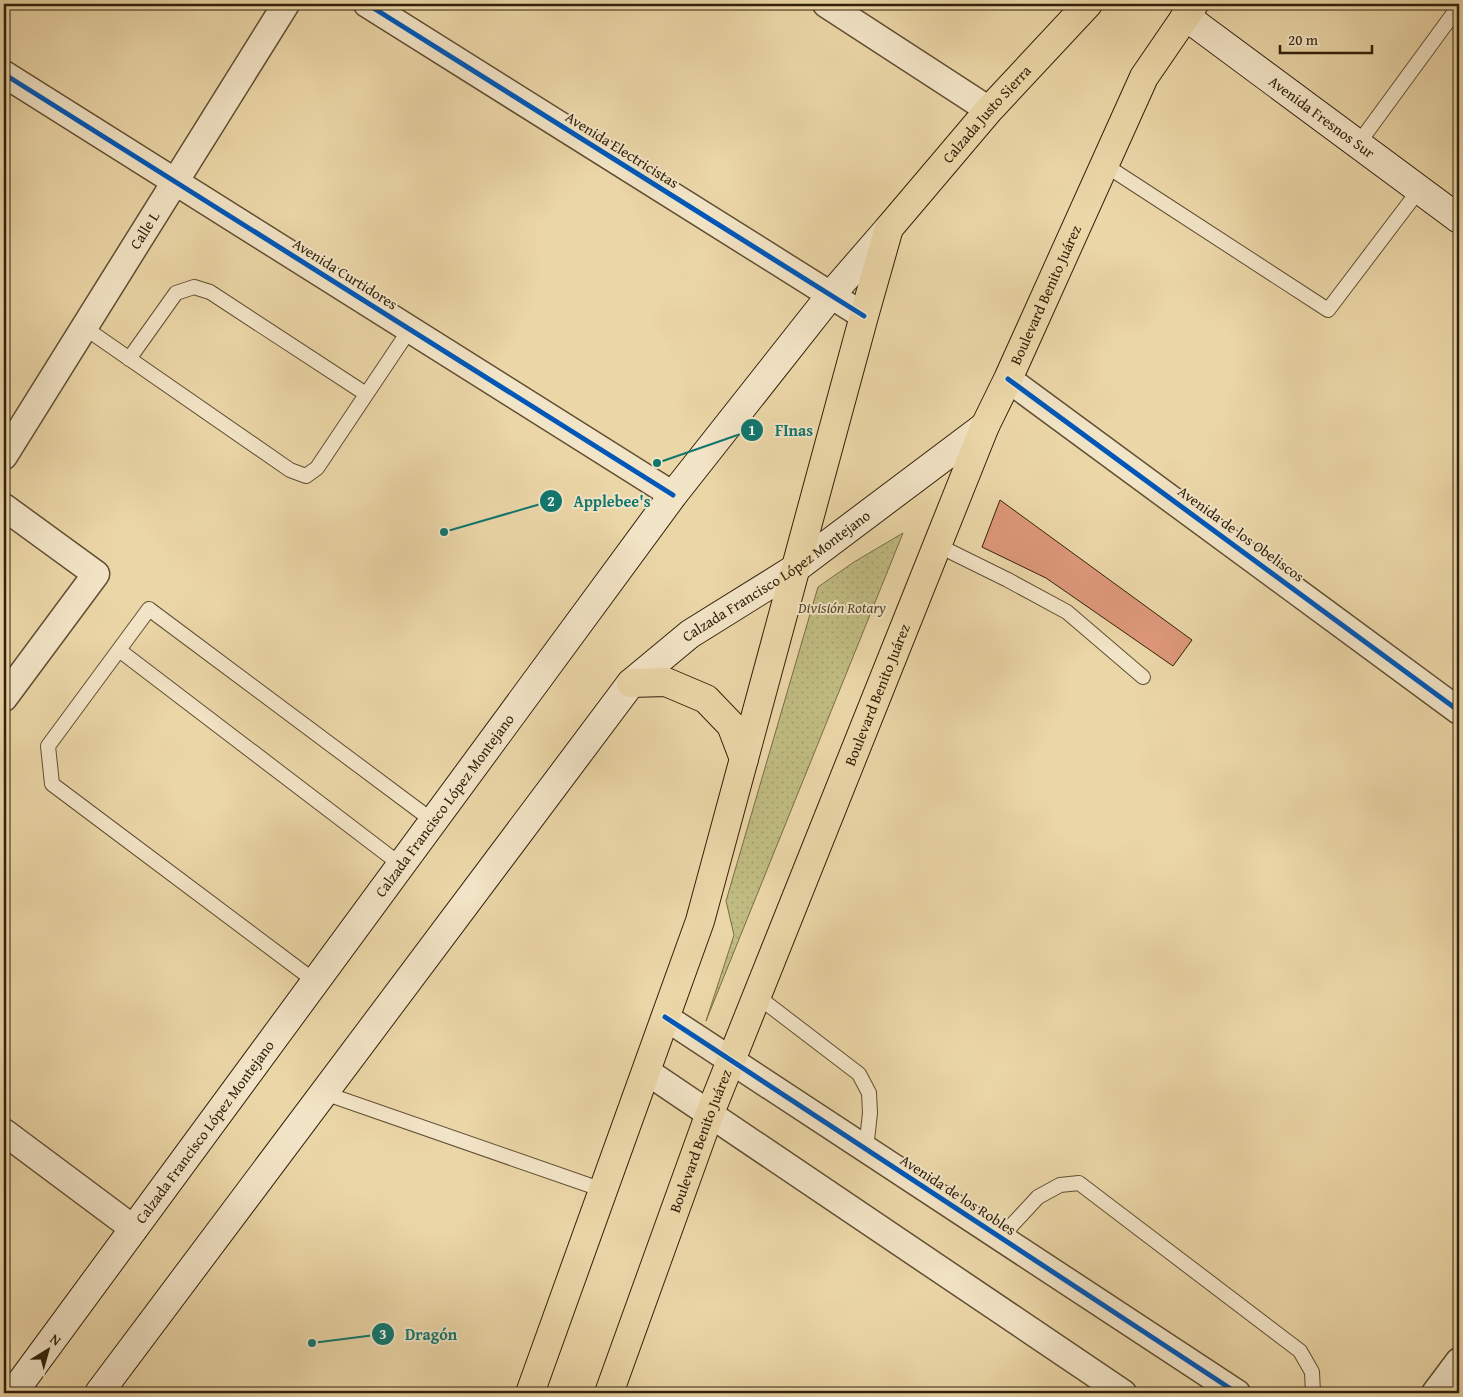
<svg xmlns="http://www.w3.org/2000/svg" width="1463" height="1397" font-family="'Gentium Book Plus',serif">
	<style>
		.park { fill: url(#park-dots); stroke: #786e46 }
		.building { fill: #dd9879; stroke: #31210b }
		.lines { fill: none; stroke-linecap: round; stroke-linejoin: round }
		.lane-casing { stroke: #604e32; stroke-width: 16 }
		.street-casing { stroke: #604e32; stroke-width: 29 }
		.secondary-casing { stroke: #31210b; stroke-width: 30 }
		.primary-casing { stroke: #31210b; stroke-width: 30 }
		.lane { stroke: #f2e4c6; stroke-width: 14 }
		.street { stroke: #f2e4c6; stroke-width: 26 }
		.secondary { stroke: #f2e4c6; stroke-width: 28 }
		.primary { stroke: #ebd6a7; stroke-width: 28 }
		.cycleway-casing { stroke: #f2e4c6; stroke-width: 8 }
		.cycleway { stroke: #0057b8; stroke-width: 5 }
		.labels { text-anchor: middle; stroke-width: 4; stroke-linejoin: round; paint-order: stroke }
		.street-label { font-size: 15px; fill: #31210b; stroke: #f2e4c6 }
		.park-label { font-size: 15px; font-style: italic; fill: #554829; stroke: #f2e4c6 }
		.leader { fill: none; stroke: #0f766e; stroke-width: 2 }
		.callout-dot { fill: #0f766e; stroke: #f2e4c6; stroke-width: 2 }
		.mark-label { font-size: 15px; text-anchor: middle; font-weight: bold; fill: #fff }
		.callout-label { font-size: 16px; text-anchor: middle; font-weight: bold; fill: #0f766e; stroke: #f2e4c6; stroke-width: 4; stroke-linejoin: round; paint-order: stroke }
	</style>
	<defs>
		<pattern id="park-dots" width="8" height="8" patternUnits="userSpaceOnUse" patternTransform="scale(1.25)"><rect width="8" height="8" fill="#c0bc82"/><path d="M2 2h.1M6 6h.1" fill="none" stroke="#a5a16f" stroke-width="1.8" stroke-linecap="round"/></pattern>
	</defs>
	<rect width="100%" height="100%" fill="#ebd6a7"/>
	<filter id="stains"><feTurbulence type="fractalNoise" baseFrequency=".004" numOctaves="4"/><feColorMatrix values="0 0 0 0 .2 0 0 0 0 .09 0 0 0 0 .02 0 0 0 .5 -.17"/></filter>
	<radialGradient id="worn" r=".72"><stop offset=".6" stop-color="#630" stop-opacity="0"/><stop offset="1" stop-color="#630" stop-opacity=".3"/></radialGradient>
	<!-- park -->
	<path class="park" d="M903 533 706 1021 734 935 726 901 818 587 854 562Z"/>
	<!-- building -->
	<path class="building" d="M1000 500 1192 640 1173 666 1046 578 982 547Z"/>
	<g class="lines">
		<!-- lane casing -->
		<g class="lane-casing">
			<path id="lane" d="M1358 144 1459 6
				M1105 165 1328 310 1419 190
				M85 328 290 470 306 476 317 468 410 329
				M129 359 176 293 194 287 210 292 366 394
				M937 545 1008 580 1067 612 1143 677
				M119 650 401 865
				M316 982 52 784 48 746 149 609 433 821
				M757 996 859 1074 869 1093 870 1113 866 1149
				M324 1093 603 1190
				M1000 1238 1038 1197 1060 1185 1079 1183 1300 1351 1312 1372 1313 1393"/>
		</g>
		<!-- street casing -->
		<g class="street-casing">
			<g id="street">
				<path d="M367 4 864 316"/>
				<path d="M826 4 989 110"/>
				<path d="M4 74 673 495"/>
				<path d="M1008 379 1459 711"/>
				<path id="s1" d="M4 456 286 4"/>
				<path d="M4 507 96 574 4 698"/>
				<path d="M665 1017 1237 1393"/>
				<path d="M646 1071 1123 1393"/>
				<path d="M4 1132 134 1229"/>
				<path d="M1435 1393 1459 1361"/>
			</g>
		</g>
		<!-- secondary casing -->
		<g class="secondary-casing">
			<g id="secondary">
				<path id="s2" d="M1185 16 1459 219"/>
				<path id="s3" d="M13 1393 673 495 830 296 889 228"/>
				<path id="s4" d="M99 1393 631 683 690 634 796 568 985 426"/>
			</g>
		</g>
		<!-- primary casing -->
		<g class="primary-casing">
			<g id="primary">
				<path d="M631 683 666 682 706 699 731 725 744 759"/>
				<path id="s5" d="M530 1393 700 921 864 316 889 228 989 110 1088 4"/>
				<path id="s6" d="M609 1393 710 1113 985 426 1008 379 1144 77 1194 4"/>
			</g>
		</g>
		<!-- lane -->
		<use href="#lane" class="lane"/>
		<!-- street -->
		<use href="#street" class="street"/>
		<!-- secondary -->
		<use href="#secondary" class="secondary"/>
		<!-- primary -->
		<use href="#primary" class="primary"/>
		<!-- cycleway casing -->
		<g class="cycleway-casing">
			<path id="cycleway" d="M367 4 864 316
				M4 74 673 495
				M1008 379 1459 711
				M665 1017 1237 1393"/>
		</g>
		<!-- cycleway -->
		<use href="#cycleway" class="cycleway"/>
	</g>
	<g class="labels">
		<!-- street labels -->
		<g class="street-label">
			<text dy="5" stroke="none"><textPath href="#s5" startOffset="1370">Calzada Justo Sierra</textPath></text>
			<text dy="5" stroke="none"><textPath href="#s2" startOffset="170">Avenida Fresnos Sur</textPath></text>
			<text transform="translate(622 150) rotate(32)" y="5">Avenida Electricistas</text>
			<text dy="5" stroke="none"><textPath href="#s1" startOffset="266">Calle L</textPath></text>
			<text transform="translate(345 274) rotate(32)" y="5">Avenida Curtidores</text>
			<text dy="5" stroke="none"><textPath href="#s6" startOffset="1182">Boulevard Benito Juárez</textPath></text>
			<text transform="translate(1241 534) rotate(36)" y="5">Avenida de los Obeliscos</text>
			<text dy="5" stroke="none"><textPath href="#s4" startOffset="1068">Calzada Francisco López Montejano</textPath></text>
			<text dy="5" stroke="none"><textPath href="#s6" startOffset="748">Boulevard Benito Juárez</textPath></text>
			<text dy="5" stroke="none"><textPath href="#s3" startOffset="729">Calzada Francisco López Montejano</textPath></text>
			<text dy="5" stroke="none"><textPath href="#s3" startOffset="324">Calzada Francisco López Montejano</textPath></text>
			<text dy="5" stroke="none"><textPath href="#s6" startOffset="268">Boulevard Benito Juárez</textPath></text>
			<text transform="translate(958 1195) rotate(33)" y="5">Avenida de los Robles</text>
		</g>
		<!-- park labels -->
		<g class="park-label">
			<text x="842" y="613">División Rotary</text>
		</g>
	</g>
	<!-- callouts -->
	<path class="leader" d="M657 463L752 430M444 532L551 501M312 1343L383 1334"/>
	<g class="callout-dot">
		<circle cx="657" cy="463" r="5"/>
		<circle cx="444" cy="532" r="5"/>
		<circle cx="312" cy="1343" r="5"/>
		<circle cx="752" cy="430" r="12"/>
		<circle cx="551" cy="501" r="12"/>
		<circle cx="383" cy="1334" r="12"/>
	</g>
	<g class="mark-label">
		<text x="752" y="435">1</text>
		<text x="551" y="506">2</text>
		<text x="383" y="1339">3</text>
	</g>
	<g class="callout-label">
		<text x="794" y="436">FInas</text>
		<text x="612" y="507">Applebee's</text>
		<text x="431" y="1340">Dragón</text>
	</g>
	<!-- margin -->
	<rect width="1463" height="1397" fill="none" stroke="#ebd6a7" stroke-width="20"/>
	<rect x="5" y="5" width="1453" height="1387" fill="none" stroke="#31210b" stroke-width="2.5"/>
	<rect x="10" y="10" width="1443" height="1377" fill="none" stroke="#31210b"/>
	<!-- north arrow -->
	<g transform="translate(48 1350) rotate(37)" stroke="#f2e4c6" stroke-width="4" paint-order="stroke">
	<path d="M0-4L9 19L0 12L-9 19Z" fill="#31210b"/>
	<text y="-8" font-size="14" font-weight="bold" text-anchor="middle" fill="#31210b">N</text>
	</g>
	<!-- scale -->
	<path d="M1280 45v8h92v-8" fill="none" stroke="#31210b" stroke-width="2.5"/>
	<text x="1288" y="45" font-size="15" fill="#31210b" stroke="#f2e4c6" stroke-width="4" paint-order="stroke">20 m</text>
	<rect width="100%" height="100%" filter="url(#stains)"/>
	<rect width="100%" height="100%" fill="url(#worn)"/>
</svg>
